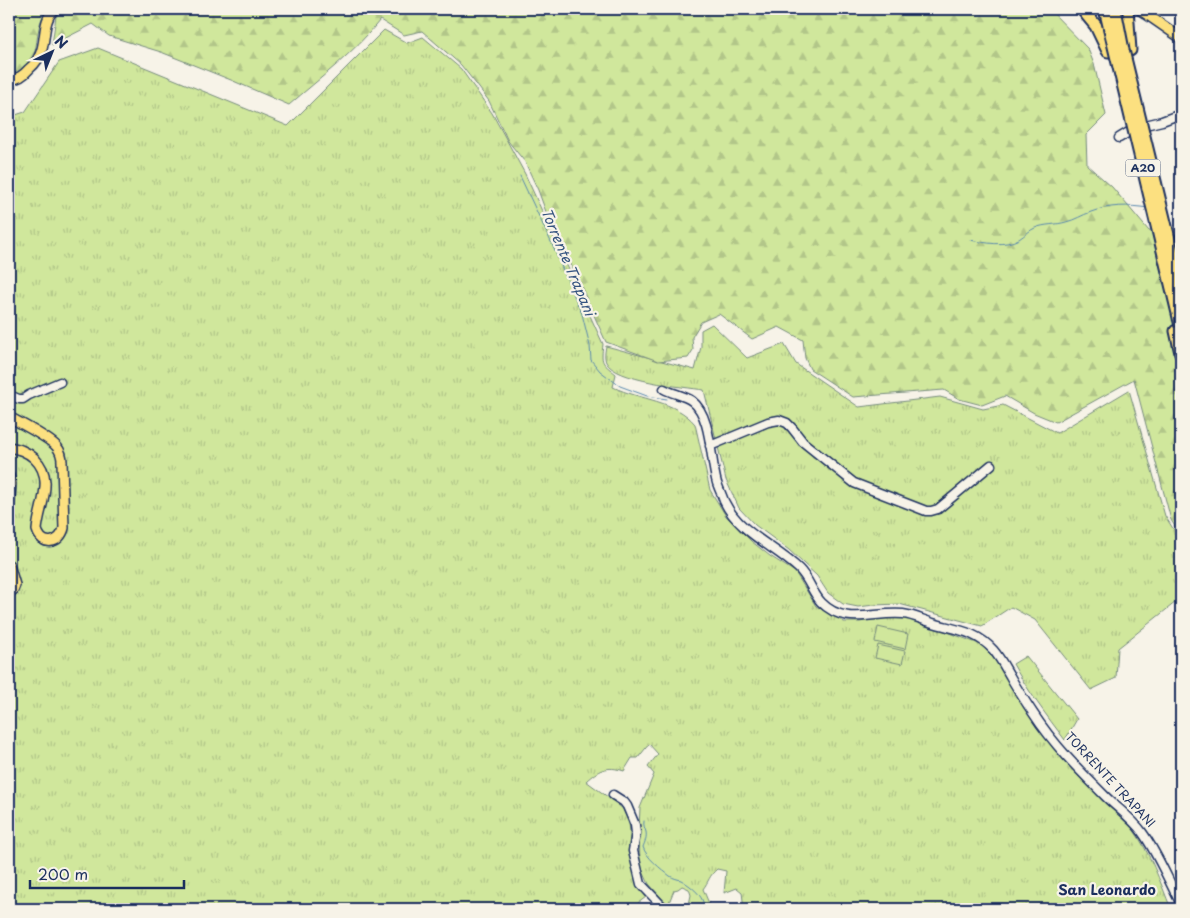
<svg xmlns="http://www.w3.org/2000/svg" width="1190" height="918" font-family="'Playpen Sans',sans-serif">
	<style>
		.grass { fill: url(#grass-tufts); stroke: #768b7d }
		.forest { fill: url(#forest-firs); stroke: #768b7d }
		.pitch { fill: #d0e79c; stroke: #768b7d }
		.lines { fill: none; stroke-linecap: round; stroke-linejoin: round }
		.stream { stroke: #5988ae; stroke-width: 1 }
		.minor-casing { stroke: #1b2f5e; stroke-width: 11 }
		.major-casing { stroke: #1b2f5e; stroke-width: 12 }
		.highway-casing { stroke: #1b2f5e; stroke-width: 15 }
		.minor { stroke: #f7f3e8; stroke-width: 8 }
		.major { stroke: #fce080; stroke-width: 9 }
		.highway { stroke: #fce080; stroke-width: 11 }
		.highway-bridge-casing { stroke: #1b2f5e; stroke-width: 15; stroke-linecap: butt }
		.highway-bridge { stroke: #fce080; stroke-width: 11 }
		.labels { text-anchor: middle; stroke-width: 4.5; stroke-linejoin: round; paint-order: stroke }
		.shield { fill: #f7f3e8; stroke: #5d6a87; stroke-width: 1 }
		.shield-label { font-size: 11px; font-weight: bold; fill: #1b2f5e }
		.street-label { font-size: 12px; fill: #1b2f5e; stroke: #f7f3e8 }
		.water-label { font-size: 14px; font-style: italic; fill: #355480; stroke: #f7f3e8 }
		.neighbourhood-label { font-size: 14px; font-weight: bold; fill: #1b2f5e; stroke: #f7f3e8 }
	</style>
	<defs>
		<pattern id="grass-tufts" width="24" height="20" patternUnits="userSpaceOnUse" patternTransform="scale(1.25)"><rect width="24" height="20" fill="#d0e79c"/><path d="M3 7l-1-3M5 7V3M7 7l1-3M15 17l-1-3M17 17v-4M19 17l1-3" fill="none" stroke="#b2c689"/></pattern>
		<pattern id="forest-firs" width="22" height="20" patternUnits="userSpaceOnUse" patternTransform="scale(1.25)"><rect width="22" height="20" fill="#d0e79c"/><path d="M5 1l3.5 6h-7zM16 11l3.5 6h-7z" fill="#b2c689"/></pattern>
	</defs>
	<rect width="100%" height="100%" fill="#f7f3e8"/>
	<filter id="ink" filterUnits="userSpaceOnUse"><feTurbulence type="fractalNoise" baseFrequency=".02" numOctaves="2"/><feDisplacementMap in="SourceGraphic" scale="10" xChannelSelector="R" yChannelSelector="G"/><feConvolveMatrix kernelMatrix="1 2 1 2 8 2 1 2 1" color-interpolation-filters="sRGB"/></filter>
	<g filter="url(#ink)">
		<!-- grass -->
		<path class="grass" d="M384 30 407 43 423 37 461 69 492 113 525 174 603 344C601 363 601 362 616 374L613 387C640 400 675 400 695 424L710 490 726 516 751 541 770 556 795 572 816 606 844 622H860L878 618H910L982 645 1000 666 1054 749 1080 778 1133 829C1150 853 1160 881 1171 909H744L742 892 737 888 724 893 726 871 717 869C709 876 709 881 703 889L708 901 709 909H688L691 895 689 889 682 886 678 889 674 890 668 905 649 884 640 865 639 827 640 808 654 774 648 767 658 754 649 744 638 758H632L624 771C607 765 598 770 586 781L612 800 623 809 629 822 630 834 629 850 637 884 646 897 638 903 642 909H9V117L25 112 59 62 98 48 288 126Z
			M712 324 747 358 784 344 796 364 859 407 940 397 983 409 1003 405 1057 433 1129 390 1165 516 1181 541V598L1118 648 1116 678 1091 690 1035 620 1011 607 982 626 899 604 874 605 858 607 843 604 828 593 817 576 789 550 755 525 739 508 726 480 704 390C684 387 615 381 606 362 604 357 605 351 606 346L695 370 701 347V330Z
			M1026 656 1077 719 1065 740C1046 715 1028 691 1013 664Z"/>
		<!-- forest -->
		<path class="forest" d="M9 9H48C28 32 49 63 9 76Z
			M57 9H1049L1088 49 1094 64 1106 115 1086 135 1087 165 1112 187 1149 231 1181 235V536L1171 520 1134 379 1056 422 1034 413 1005 396 982 405 959 399 944 390 853 397 810 369 805 358 803 340 779 327 752 339 719 314 701 322 692 337 693 350 688 358 658 361 606 342 570 262 549 220 538 190 525 162 508 141 489 101 476 84 461 65 422 31 404 35 380 20C354 53 320 78 289 105L231 80 161 52 109 36 93 24 52 45Z"/>
		<!-- pitch -->
		<path class="pitch" d="M878 627 908 634 905 649 875 642Z
			M878 645 905 651 902 664 875 658Z"/>
		<g class="lines">
			<!-- stream -->
			<path class="stream" d="M520 176 551 242 582 314 590 346 591 360 600 371 620 386 647 396 667 399
				M970 240C986 243 1004 247 1019 239 1025 235 1030 230 1035 228 1044 224 1056 225 1066 222 1075 220 1082 215 1091 212 1109 205 1129 205 1148 208
				M644 821C643 826 645 828 646 832 647 837 645 842 643 847 646 857 661 869 670 876 673 878 677 879 681 880 691 886 705 896 704 909"/>
			<!-- minor casing -->
			<g class="minor-casing">
				<path id="minor" d="M1119 138 1137 127 1162 121 1181 114
					M664 389C673 394 684 395 692 401 712 416 710 460 717 483 719 489 722 495 724 501 739 533 775 546 799 569 809 579 812 592 821 602 845 627 874 611 903 614 913 615 923 620 933 623 946 627 959 629 971 634 993 644 999 657 1010 676 1017 689 1025 701 1033 713 1053 744 1079 770 1105 796 1117 808 1132 818 1142 832 1158 854 1168 880 1181 904
					M9 395 19 399H23L29 395 60 382
					M710 446 768 422 779 420 787 423 792 428 803 442 854 483 926 511H931L938 509 991 465
					M613 795 624 802 627 806 635 825 636 833 633 851 641 884 665 909"/>
			</g>
			<!-- major casing -->
			<g class="major-casing">
				<path id="major" d="M1139 9 1181 38
					M9 80C18 79 23 76 29 69 35 64 40 57 42 49 46 35 43 19 55 9
					M9 417C20 423 50 438 57 447 61 452 62 457 62 462L64 528C60 544 42 547 37 530 39 505 56 479 34 458 26 451 19 449 9 447
					M9 476 11 484 9 509
					M9 565 15 585 13 590 9 593"/>
			</g>
			<!-- highway casing -->
			<g class="highway-casing">
				<path id="highway" d="M1082 9 1096 26 1108 51
					M1127 9 1130 50
					M1176 331 1181 353"/>
			</g>
			<!-- minor -->
			<use href="#minor" class="minor"/>
			<!-- major -->
			<use href="#major" class="major"/>
			<!-- highway -->
			<use href="#highway" class="highway"/>
			<!-- highway-bridge casing -->
			<g class="highway-bridge-casing">
				<path id="highway-bridge" d="M1105 9 1181 326
					M1115 9 1123 50 1181 288"/>
			</g>
			<!-- highway-bridge -->
			<use href="#highway-bridge" class="highway-bridge"/>
		</g>
	</g>
	<g class="labels">
		<!-- shield labels -->
		<rect class="shield" x="1125.5" y="159.5" width="35" height="17" rx="4"/>
		<g class="shield-label">
			<text x="1143" y="172">A20</text>
		</g>
		<!-- street labels -->
		<g class="street-label">
			<text transform="translate(1110 780) rotate(47)" y="4">TORRENTE TRAPANI</text>
		</g>
		<!-- water labels -->
		<g class="water-label">
			<text transform="translate(568 262) rotate(67)" y="5">Torrente Trapani</text>
		</g>
		<!-- neighbourhood labels -->
		<g class="neighbourhood-label">
			<text x="1107" y="895">San Leonardo</text>
		</g>
	</g>
	<!-- margin -->
	<rect width="1190" height="918" fill="none" stroke="#f7f3e8" stroke-width="30"/>
	<rect x="15" y="15" width="1160" height="888" fill="none" stroke="#1b2f5e" stroke-width="2" filter="url(#ink)"/>
	<!-- north arrow -->
	<g transform="translate(52 52) rotate(43)" stroke="#f7f3e8" stroke-width="4" paint-order="stroke">
	<path d="M0-4L9 19L0 12L-9 19Z" fill="#1b2f5e"/>
	<text y="-8" font-size="14" font-weight="bold" text-anchor="middle" fill="#1b2f5e">N</text>
	</g>
	<!-- scale -->
	<path d="M30 880v8h154v-8" fill="none" stroke="#1b2f5e" stroke-width="2.5"/>
	<text x="38" y="880" font-size="15" fill="#1b2f5e" stroke="#f7f3e8" stroke-width="4" paint-order="stroke">200 m</text>
</svg>
